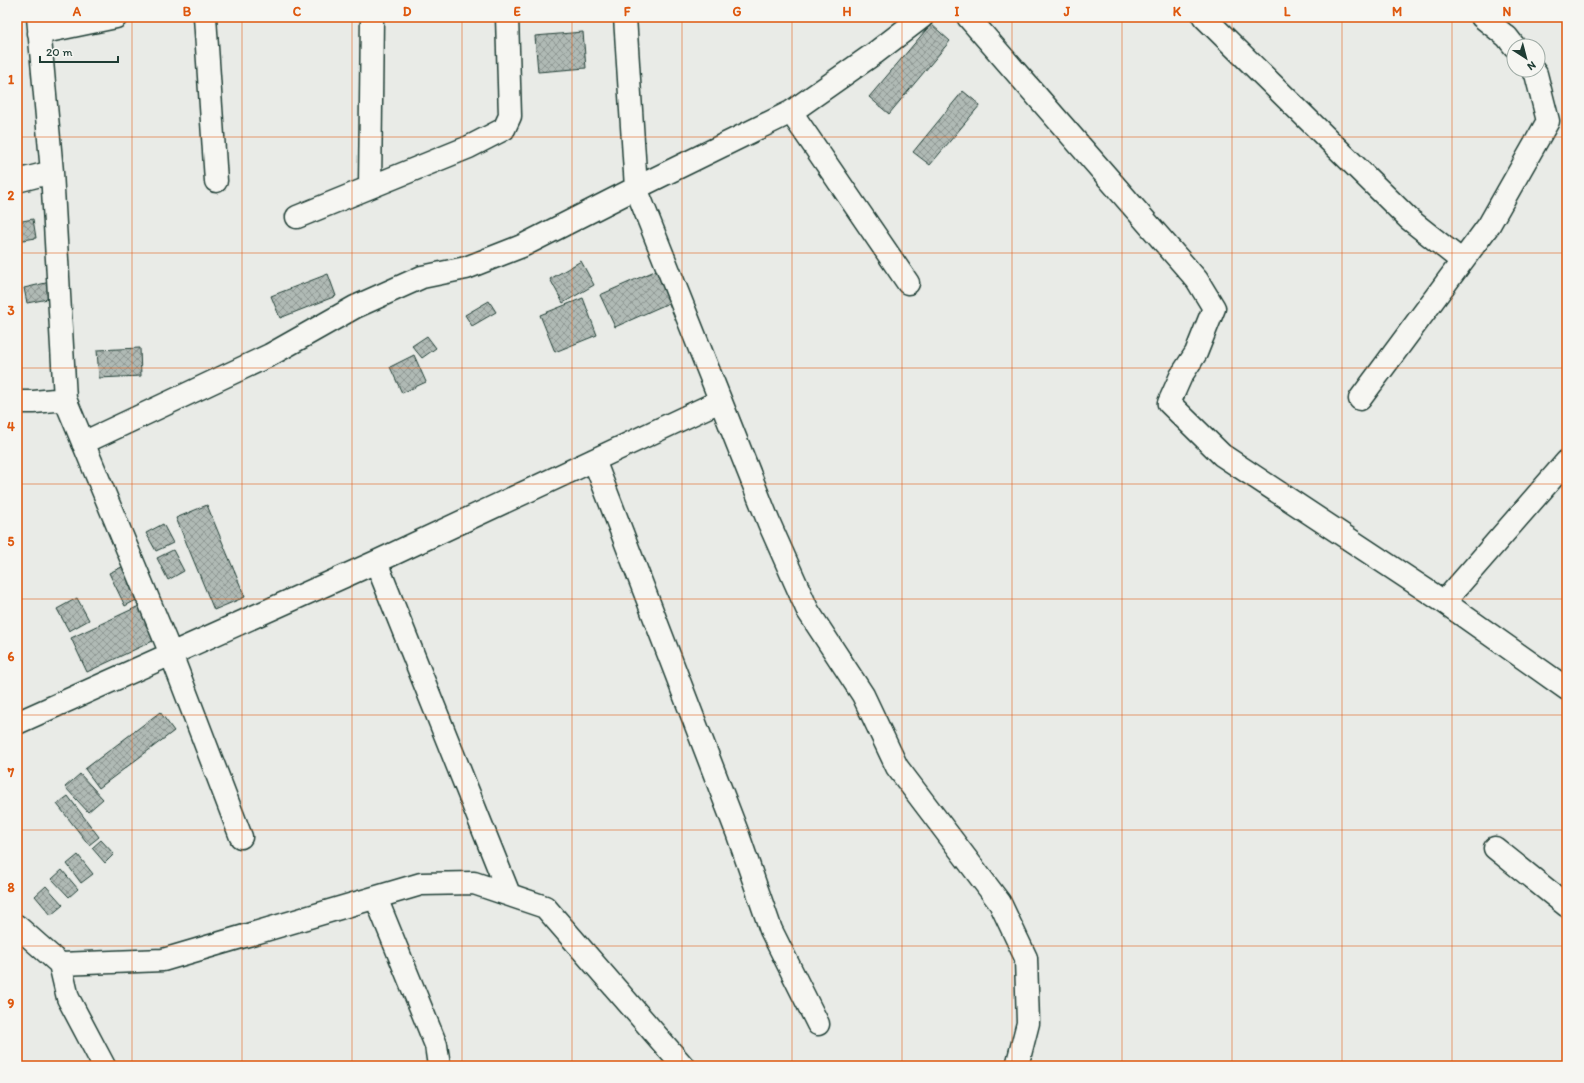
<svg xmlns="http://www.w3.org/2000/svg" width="1584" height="1083" font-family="Itim,sans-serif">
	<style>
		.building { fill: url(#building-cross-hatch); stroke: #1f3d34 }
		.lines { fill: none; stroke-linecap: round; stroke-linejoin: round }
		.street-casing { stroke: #1f3d34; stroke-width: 25 }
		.street { stroke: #f6f6f2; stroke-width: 22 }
		.grid { fill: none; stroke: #de580e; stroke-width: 1; stroke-opacity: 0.55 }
		.neatline { fill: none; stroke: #de580e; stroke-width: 1.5 }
		.grid-label { font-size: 13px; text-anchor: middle; font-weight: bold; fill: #de580e }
	</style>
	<defs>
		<pattern id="building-cross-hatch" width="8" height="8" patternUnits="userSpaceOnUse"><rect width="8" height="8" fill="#b0bab5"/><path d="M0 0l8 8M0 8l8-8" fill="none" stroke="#8f9894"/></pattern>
	</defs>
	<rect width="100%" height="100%" fill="#e9ebe7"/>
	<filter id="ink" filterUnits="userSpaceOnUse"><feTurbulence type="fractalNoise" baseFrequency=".025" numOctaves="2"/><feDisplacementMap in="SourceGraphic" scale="8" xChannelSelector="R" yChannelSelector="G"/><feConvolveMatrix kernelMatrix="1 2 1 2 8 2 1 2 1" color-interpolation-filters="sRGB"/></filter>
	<g filter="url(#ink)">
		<!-- building -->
		<path class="building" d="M931 24 950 41 889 114 869 97Z
			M583 32 586 68 538 72 535 36Z
			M963 91 980 105 930 165 913 152Z
			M33 219 36 238 17 241V222Z
			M581 261 594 285 563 303 550 279Z
			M657 270 671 302 615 327 600 295Z
			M328 274 336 296 280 318 271 296Z
			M50 282 53 298 27 303 24 288Z
			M583 298 597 335 555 352 540 315Z
			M489 301 496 312 472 326 465 315Z
			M427 336 436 348 422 358 412 346Z
			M140 348 141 376 99 378 97 350Z
			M414 355 426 382 402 393 390 367Z
			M207 505 245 597 214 610 176 518Z
			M163 524 173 543 156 551 146 533Z
			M173 550 184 571 168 580 157 558Z
			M124 566 140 598 125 606 109 573Z
			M77 598 89 620 69 631 57 609Z
			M139 606 155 640 87 672 71 638Z
			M160 712 174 731 99 788 85 769Z
			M80 774 103 799 88 812 65 787Z
			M68 796 99 837 89 845 57 804Z
			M101 840 114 854 105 863 92 848Z
			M78 855 93 874 81 883 67 864Z
			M62 870 78 889 69 897 52 879Z
			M46 886 63 905 51 915 35 896Z"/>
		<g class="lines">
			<!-- street casing -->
			<g class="street-casing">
				<path id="street" d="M38 17 52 172 65 399 171 654 241 837
					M205 17 216 181
					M625 17 636 188 769 523 808 611 863 695 897 767 1000 903 1026 958 1028 1023 1017 1066
					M968 17 1197 280 1214 308 1196 353 1181 376 1169 403 1222 455 1444 602 1567 689
					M1204 17 1409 219 1462 261
					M1482 17 1507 37 1514 46
					M39 33 116 17
					M791 112 908 283
					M17 181 52 172
					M370 187 372 17
					M297 217 469 147 504 129 510 116 507 17
					M1360 399 1489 225 1548 121 1536 74 1533 70
					M17 402H34L65 399
					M83 443 270 355 355 307 422 277 466 268 522 246 636 188 791 112 875 53 922 17
					M594 460 737 832 771 930 818 1024
					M376 562 509 894
					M1444 602 1567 461
					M17 723 376 562 720 401
					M1495 848 1567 906
					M376 898 436 1045 439 1066
					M17 926 60 964 163 960 421 884 474 883 545 907 683 1066
					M60 964 68 998 104 1066"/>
			</g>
			<!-- street -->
			<use href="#street" class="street"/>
		</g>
	</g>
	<!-- grid -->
	<path class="grid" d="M132 17V1066M242 17V1066M352 17V1066M462 17V1066M572 17V1066M682 17V1066M792 17V1066M902 17V1066M1012 17V1066M1122 17V1066M1232 17V1066M1342 17V1066M1452 17V1066M17 137H1567M17 253H1567M17 368H1567M17 484H1567M17 599H1567M17 715H1567M17 830H1567M17 946H1567"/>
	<!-- margin -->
	<rect width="1584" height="1083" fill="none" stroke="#f6f6f2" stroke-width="44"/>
	<!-- north arrow -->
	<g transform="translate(1526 58) rotate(144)"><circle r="19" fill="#f6f6f2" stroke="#a0aca6"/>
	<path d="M0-3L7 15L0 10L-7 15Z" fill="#1f3d34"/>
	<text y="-6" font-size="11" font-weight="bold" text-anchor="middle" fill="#1f3d34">N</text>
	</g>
	<!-- scale -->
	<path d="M40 56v6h78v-6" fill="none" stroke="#1f3d34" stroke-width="2"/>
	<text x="46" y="56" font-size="12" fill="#1f3d34" stroke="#f6f6f2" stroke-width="3" paint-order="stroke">20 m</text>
	<rect x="22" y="22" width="1540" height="1039" class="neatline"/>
	<g class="grid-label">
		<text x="77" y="16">A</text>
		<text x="187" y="16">B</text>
		<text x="297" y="16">C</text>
		<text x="407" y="16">D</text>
		<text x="517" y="16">E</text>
		<text x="627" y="16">F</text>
		<text x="737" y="16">G</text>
		<text x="847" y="16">H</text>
		<text x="957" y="16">I</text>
		<text x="1067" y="16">J</text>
		<text x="1177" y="16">K</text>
		<text x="1287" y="16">L</text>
		<text x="1397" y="16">M</text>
		<text x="1507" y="16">N</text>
		<text x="11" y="84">1</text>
		<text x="11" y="200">2</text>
		<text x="11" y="315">3</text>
		<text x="11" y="431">4</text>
		<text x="11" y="546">5</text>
		<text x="11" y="661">6</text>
		<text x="11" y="777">7</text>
		<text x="11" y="892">8</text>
		<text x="11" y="1008">9</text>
	</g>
</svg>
